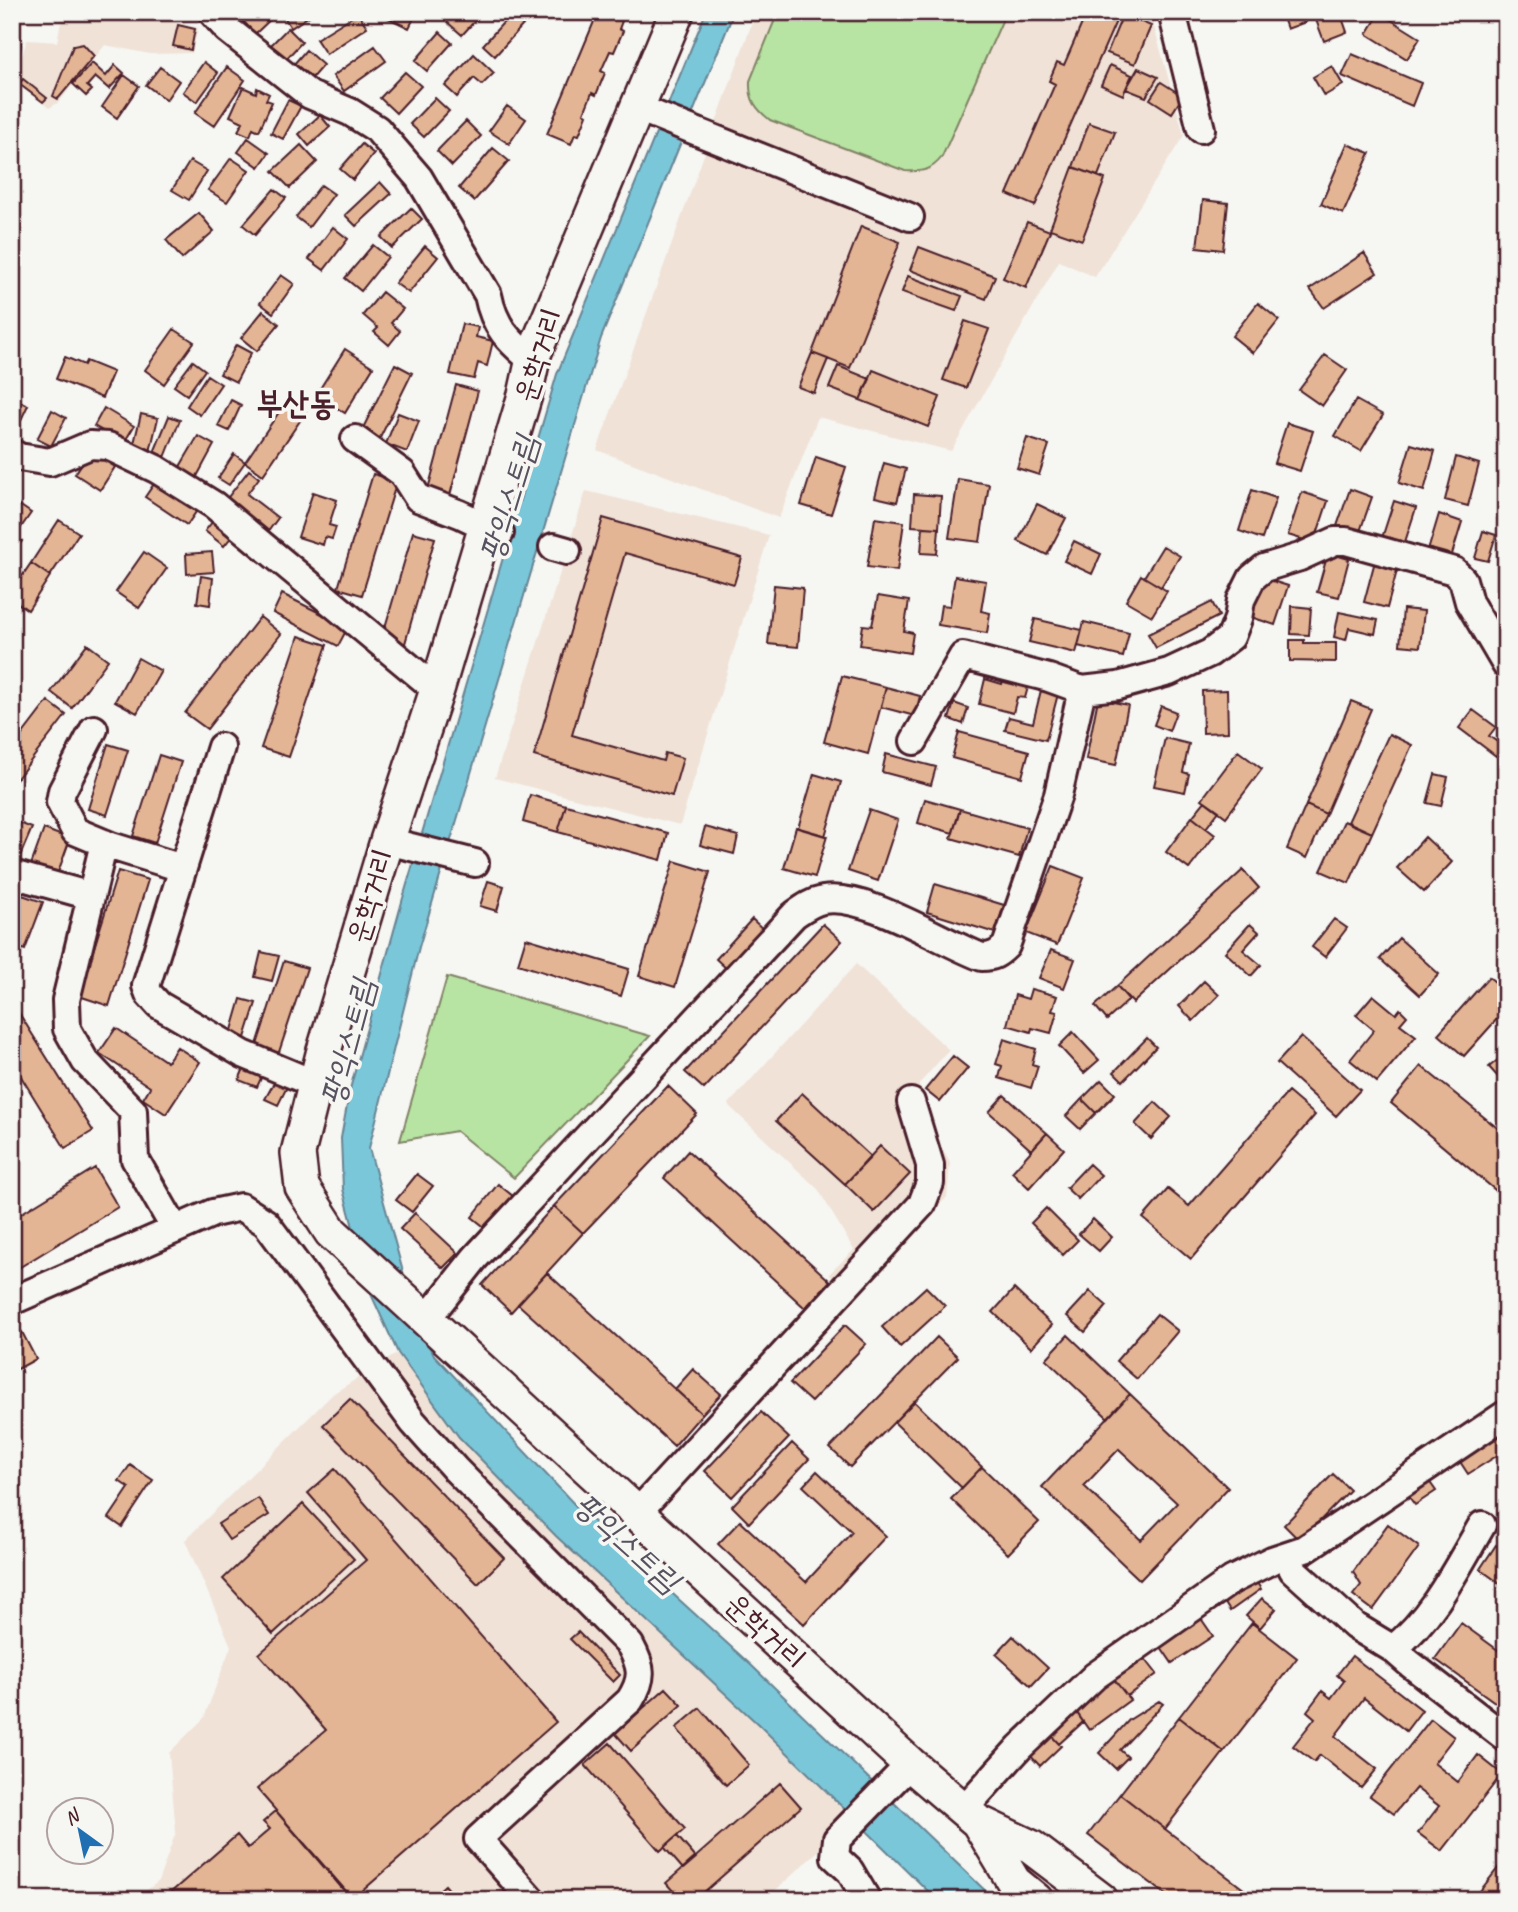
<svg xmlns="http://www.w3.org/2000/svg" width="1518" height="1912" font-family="Caveat,'Poor Story',sans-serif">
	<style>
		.built { fill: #f0e2d6 }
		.green { fill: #b7e4a2; stroke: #808266; stroke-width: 2 }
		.water { fill: #7ac7d9; stroke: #678493; stroke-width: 2 }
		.building { fill: #e3b594; stroke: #4a1f2b; stroke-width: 2; fill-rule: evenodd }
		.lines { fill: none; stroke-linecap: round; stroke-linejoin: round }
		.minor-casing { stroke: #4a1f2b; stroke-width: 32 }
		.major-casing { stroke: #4a1f2b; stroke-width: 38 }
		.minor { stroke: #f6f6f2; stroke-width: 26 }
		.major { stroke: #f6f6f2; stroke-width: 33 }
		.labels { text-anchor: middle; stroke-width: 7; stroke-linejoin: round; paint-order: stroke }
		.street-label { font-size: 30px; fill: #4a1f2b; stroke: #f6f6f2 }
		.water-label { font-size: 32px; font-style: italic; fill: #58515f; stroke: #f6f6f2 }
		.quarter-label { font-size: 33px; font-weight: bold; fill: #4a1f2b; stroke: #f6f6f2 }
	</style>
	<rect width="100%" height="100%" fill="#f6f6f2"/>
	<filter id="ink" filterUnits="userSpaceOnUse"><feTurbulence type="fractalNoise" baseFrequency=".0143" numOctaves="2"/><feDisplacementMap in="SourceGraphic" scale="14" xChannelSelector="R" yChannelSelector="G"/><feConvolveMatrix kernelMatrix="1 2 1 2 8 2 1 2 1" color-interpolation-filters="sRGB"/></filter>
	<g filter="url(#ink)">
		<!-- built -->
		<path class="built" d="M63 12H172V21L198 28 192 53 150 54 105 45 59 102 49 108 14 81 27 40 57 42Z
			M756 12H1150L1184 135 1095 277 1059 261 951 451 818 417 779 518 597 450Z
			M586 491 769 535 680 825 495 778Z
			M856 964 949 1050 919 1084 922 1112 950 1163 947 1197 851 1296 829 1274 854 1250 818 1189 728 1105Z
			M398 1353 459 1437 556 1536 760 1726 854 1818 765 1900H133L158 1882 176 1832 169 1753 204 1718 231 1646 185 1540 334 1393Z"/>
		<!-- green -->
		<path class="green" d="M778 12H1006L942 157C931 171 922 172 905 171L770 120C756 109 749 100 750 81Z
			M447 977 650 1036 514 1178 456 1131 400 1141Z"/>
		<!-- water -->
		<path class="water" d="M706 12H734L601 338 419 947 369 1148 405 1279 424 1338 434 1355 575 1505 752 1666 995 1900H937L760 1726 556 1536 459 1437 398 1353 370 1292 343 1189 341 1138 350 1089 403 898 557 374Z"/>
		<!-- building -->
		<path class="building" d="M235 12H272L275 15 255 34Z
			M281 12H315L291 28Z
			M386 12H417L409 28 384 16Z
			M456 12H483L462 35 447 22Z
			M598 12 622 21 619 29 623 31 614 52 610 51 601 71 605 73 596 95 592 93 584 113 587 115 579 135 575 134 571 144 547 134Z
			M1087 12H1120L1035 206 1007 194 1055 84 1049 81 1057 62 1064 65Z
			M1281 12H1302L1306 22 1287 29Z
			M1313 12H1340L1347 32 1324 41Z
			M358 13 367 27 326 54 316 39Z
			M1380 13 1420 38 1407 59 1367 34Z
			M511 14 523 25 495 56 483 45Z
			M1123 14 1151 26 1135 64 1107 53Z
			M178 25 195 29 191 50 173 46Z
			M288 28 302 42 285 60 270 46Z
			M440 32 452 43 427 71 415 61Z
			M12 42 21 43 19 60 12 59Z
			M83 44 94 56 58 99 53 96 73 46Z
			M375 46 386 61 344 91 333 76Z
			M306 50 323 65 311 79 293 65Z
			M474 54 494 73 482 85 474 78 457 97 445 86Z
			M1352 54 1421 83 1412 106 1342 76Z
			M204 62 218 73 197 102 183 92Z
			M92 63 106 76 115 65 124 73 109 89 95 77 87 86 92 90 86 96 73 84Z
			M1110 65 1132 75 1123 95 1101 85Z
			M1332 66 1343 85 1324 96 1313 77Z
			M160 67 179 81 166 100 146 85Z
			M227 67 245 80 214 126 195 113Z
			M1138 68 1158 77 1146 97 1126 89Z
			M405 72 421 86 396 113 380 98Z
			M124 75 139 86 117 118 102 107Z
			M23 79 47 98 43 102 19 84Z
			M1161 82 1183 96 1172 113 1150 99Z
			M243 87 256 93 257 88 269 94 266 100 272 102 259 131 253 128 250 136 238 131 243 122 230 116Z
			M435 98 449 111 424 137 410 124Z
			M288 100 301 106 283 139 271 133Z
			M507 106 526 119 509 144 489 131Z
			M320 115 330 127 309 146 299 134Z
			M466 121 481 136 452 166 437 151Z
			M1089 123 1115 132 1098 176 1073 167Z
			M248 138 269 153 259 167 238 152Z
			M362 144 374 154 353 180 340 169Z
			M1347 144 1370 153 1343 214 1321 204Z
			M301 145 317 162 290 188 273 171Z
			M493 148 509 161 474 201 459 188Z
			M231 158 249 170 227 202 208 190Z
			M190 161 207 171 189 200 172 190Z
			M1073 167 1105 179 1082 240 1050 229Z
			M380 182 391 194 356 226 345 215Z
			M321 185 334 194 309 227 296 217Z
			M274 189 286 198 255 235 243 225Z
			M1203 200 1228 203 1223 250 1197 247Z
			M411 208 422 219 392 248 381 237Z
			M199 213 214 231 182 259 166 240Z
			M1027 222 1050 231 1026 288 1003 278Z
			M861 226 900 242 850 368 812 353Z
			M333 227 348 239 324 270 309 259Z
			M373 245 388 257 361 291 345 278Z
			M425 246 438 257 409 293 395 283Z
			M919 247 995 276 986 299 910 270Z
			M1364 253 1377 273 1324 308 1310 289Z
			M281 275 294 284 273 313 260 303Z
			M908 276 962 296 956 311 902 292Z
			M382 292 403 309 391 323 400 331 389 345 374 332 378 328 363 315Z
			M1258 303 1279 320 1253 353 1232 336Z
			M263 311 279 324 257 351 241 338Z
			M965 321 989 329 966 388 943 380Z
			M462 324 478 327 476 337 493 341 487 366 478 363 474 379 450 374Z
			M174 329 194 342 164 384 145 370Z
			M236 345 251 353 236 382 220 374Z
			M345 349 373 367 345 413 316 395Z
			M812 353 828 359 814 393 798 387Z
			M1325 355 1347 370 1322 406 1299 390Z
			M65 357 84 365 86 361 113 372 102 398 56 379Z
			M193 361 205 370 187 395 174 386Z
			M395 364 412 373 378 442 360 434Z
			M838 366 870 379 860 400 829 388Z
			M873 370 940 397 928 427 860 400Z
			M207 375 221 384 200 415 187 406Z
			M456 385 478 391 449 499 427 493Z
			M12 398 28 405 12 439Z
			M288 399 306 412 263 475 245 462Z
			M231 400 241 405 229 431 218 426Z
			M1356 400 1383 415 1361 451 1335 436Z
			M104 408 134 426 124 443 94 426Z
			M52 410 66 418 51 446 37 439Z
			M398 413 419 421 407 452 386 444Z
			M141 414 158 418 149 456 132 452Z
			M169 416 180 420 164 460 153 455Z
			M1287 423 1313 431 1300 471 1274 463Z
			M198 436 214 445 195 480 178 470Z
			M1027 438 1049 445 1039 475 1017 468Z
			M1411 444 1435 451 1424 491 1399 483Z
			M90 451 115 467 100 490 75 474Z
			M234 454 245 462 229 485 218 478Z
			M816 457 846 467 831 514 801 505Z
			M1456 457 1479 464 1468 506 1445 500Z
			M884 463 906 469 897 502 875 497Z
			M249 470 259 478 247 494 278 518 264 537 222 505Z
			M373 474 397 481 362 595 338 588Z
			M958 479 989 484 980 542 949 538Z
			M156 481 198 509 187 525 145 497Z
			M1350 489 1372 497 1358 537 1336 529Z
			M1252 490 1276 498 1262 539 1239 531Z
			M313 492 337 500 329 525 336 527 332 539 325 537 323 545 298 537Z
			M1302 492 1328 501 1314 543 1288 535Z
			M914 494 941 496 939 528 912 526Z
			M12 500 31 513 20 529 12 524Z
			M1394 501 1416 508 1403 548 1381 541Z
			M1037 504 1066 518 1047 555 1018 541Z
			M1439 514 1462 522 1450 561 1427 554Z
			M217 516 236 531 224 546 205 531Z
			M603 518 742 558 734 584 625 553 572 735 663 761 665 753 683 758 672 796 534 756Z
			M875 518 904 522 897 571 867 567Z
			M59 520 79 533 50 576 31 563Z
			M923 527 939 528 937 554 921 553Z
			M1483 531 1496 535 1488 561 1475 558Z
			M413 532 435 538 404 647 381 641Z
			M12 535 22 541 12 555Z
			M1074 541 1101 554 1092 574 1064 561Z
			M1163 546 1180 556 1161 587 1144 577Z
			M144 552 167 568 139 608 116 592Z
			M212 552 214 572 187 574 186 554Z
			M1328 553 1349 559 1339 597 1317 592Z
			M1375 561 1398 567 1387 608 1364 602Z
			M31 563 50 576 28 610 12 599V591Z
			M1141 575 1167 591 1152 616 1126 601Z
			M201 576 213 578 210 605 197 603Z
			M955 576 986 581 981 611 990 613 987 633 938 625 941 605 950 606Z
			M1263 578 1288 586 1275 625 1251 617Z
			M774 585 803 588 798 647 768 644Z
			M282 594 348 627 338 646 273 613Z
			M878 596 909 601 904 631 913 633 910 653 860 645 863 625 872 626Z
			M1212 602 1219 616 1156 648 1148 634Z
			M1292 606 1311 608 1309 635 1291 634Z
			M1403 609 1424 611 1420 647 1400 645Z
			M1339 612 1378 620 1375 634 1349 628 1346 640 1334 637Z
			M260 617 281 634 207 729 185 713Z
			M1035 619 1082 630 1076 653 1029 642Z
			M1084 622 1129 633 1123 657 1078 646Z
			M299 636 327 645 289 757 261 748Z
			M1290 640H1304V643H1336V662L1290 661Z
			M87 644 108 660 72 708 51 692Z
			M138 658 161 671 137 713 115 701Z
			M1005 673 1030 680 1025 698 1017 697 1013 713 979 704 985 679 1002 684Z
			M842 676 886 687 868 754 824 742Z
			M1042 686 1059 690 1046 740 1005 730 1009 717 1033 723Z
			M886 687 920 696 915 716 881 707Z
			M1227 690 1228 732 1203 733 1202 691Z
			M12 699 21 704 12 717Z
			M1098 699 1128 705 1116 765 1086 759Z
			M48 701 66 715 12 785V748Z
			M1351 701 1371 709 1326 814 1306 805Z
			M954 703 968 708 963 724 949 719Z
			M1161 706 1176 712 1169 731 1154 725Z
			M1473 710 1496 727 1489 736 1503 746 1496 756 1459 728Z
			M959 732 1029 751 1022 777 952 758Z
			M1389 734 1412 745 1372 833 1348 822Z
			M1165 738 1189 744 1183 772 1189 774 1185 792 1154 786Z
			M108 744 128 750 107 815 88 809Z
			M1238 751 1262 769 1226 817 1202 799Z
			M886 754 936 767 931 785 882 772Z
			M159 755 181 762 155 843 133 836Z
			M814 774 841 782 825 836 798 828Z
			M1435 774 1448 777 1441 806 1427 803Z
			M530 795 566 805 558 832 523 822Z
			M925 799 960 809 953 833 918 823Z
			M1205 801 1219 811 1206 828 1192 817Z
			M566 805 668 833 661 860 558 832Z
			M1306 805 1326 814 1307 858 1287 849Z
			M960 809 1027 828 1019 857 951 838Z
			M869 810 898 820 878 881 848 871Z
			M1192 817 1215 835 1189 869 1166 852Z
			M12 820 32 828 15 868 12 866Z
			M1344 821 1372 833 1349 883 1321 871Z
			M705 827 738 836 734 854 700 845Z
			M796 827 827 836 815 877 784 868Z
			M44 829 70 839 56 878 30 868Z
			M1425 837 1452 862 1424 892 1397 868Z
			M674 861 710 872 675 987 639 976Z
			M1053 866 1084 878 1057 945 1026 933Z
			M1243 870 1259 888 1133 1003 1117 986Z
			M118 871 148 880 109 1006 79 996Z
			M488 881 504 886 497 911 480 906Z
			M935 884 1004 905 995 933 927 912Z
			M19 894 43 902 25 950 12 945V914Z
			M752 919 765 931 728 970 716 959Z
			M1334 919 1347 928 1325 957 1312 947Z
			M823 924 842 941 704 1089 685 1072Z
			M1250 924 1259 932 1243 950 1261 965 1251 976 1225 952Z
			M526 938 629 969 621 996 518 964Z
			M1399 938 1439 974 1420 995 1380 959Z
			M1051 950 1075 959 1064 988 1039 978Z
			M261 952 279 956 272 981 255 977Z
			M284 961 307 968 277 1058 255 1051Z
			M1489 977 1506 991V1009L1464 1056 1438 1034Z
			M1204 981 1219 995 1193 1021 1179 1006Z
			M1117 986 1129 1000 1107 1020 1095 1006Z
			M1031 989 1057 996 1052 1011 1057 1012 1051 1033 1032 1028 1031 1032 1007 1025 1015 995 1028 999Z
			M1373 995 1396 1014 1400 1009 1407 1016 1400 1024 1416 1036 1377 1082 1350 1060 1374 1030 1356 1015Z
			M241 999 256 1003 244 1041 230 1037Z
			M12 1002 93 1131 65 1148 12 1062Z
			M116 1028 167 1062 177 1047 200 1062 166 1114 143 1099 150 1087 99 1053Z
			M1073 1032 1099 1060 1084 1073 1059 1046Z
			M1301 1037 1360 1090 1336 1116 1277 1063Z
			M1147 1038 1156 1047 1123 1081 1114 1072Z
			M1004 1039 1036 1049 1032 1064 1038 1066 1031 1088 999 1078 1002 1066 996 1064Z
			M1506 1053V1086L1489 1067Z
			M953 1056 968 1068 940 1102 925 1090Z
			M1421 1066 1506 1135V1187L1500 1194 1391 1103Z
			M244 1068 262 1076 257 1087 239 1080Z
			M1101 1080 1115 1094 1096 1113 1082 1099Z
			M275 1081 287 1087 278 1105 265 1099Z
			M668 1086 697 1114 583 1233 554 1206Z
			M1288 1092 1315 1115 1191 1259 1143 1218 1168 1189 1189 1206Z
			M802 1093 871 1157 845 1184 776 1121Z
			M1004 1095 1047 1133 1031 1150 989 1112Z
			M1082 1099 1096 1113 1080 1129 1066 1116Z
			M1155 1102 1171 1117 1151 1139 1135 1124Z
			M1047 1133 1064 1149 1029 1188 1012 1172Z
			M880 1146 910 1174 874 1212 845 1184Z
			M688 1151 830 1281 805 1308 664 1178Z
			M1089 1164 1101 1175 1078 1199 1066 1188Z
			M95 1168 118 1207 12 1272V1219Z
			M417 1174 433 1186 412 1212 396 1200Z
			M498 1184 514 1197 487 1229 472 1217Z
			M554 1206 583 1233 511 1312 482 1285Z
			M1046 1208 1078 1240 1063 1255 1031 1223Z
			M415 1213 458 1253 443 1268 400 1229Z
			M1093 1219 1112 1237 1099 1251 1079 1234Z
			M547 1273 702 1414 674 1446 518 1304Z
			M926 1287 945 1306 900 1347 882 1327Z
			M1014 1289 1052 1325 1031 1348 993 1312Z
			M1090 1291 1107 1306 1085 1332 1067 1316Z
			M1157 1314 1178 1331 1137 1379 1116 1361Z
			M845 1325 866 1344 811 1402 790 1383Z
			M22 1332 36 1359 12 1372V1338Z
			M1068 1335 1130 1394 1108 1418 1046 1359Z
			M937 1337 958 1357 850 1467 830 1448Z
			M693 1369 721 1394 702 1414 675 1389Z
			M1130 1394 1228 1488 1140 1580 1042 1487ZM1119 1449 1177 1503 1141 1540 1084 1486Z
			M350 1399 504 1558 478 1584 323 1425Z
			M914 1401 982 1467 962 1488 894 1422Z
			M761 1412 789 1438 732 1497 705 1471Z
			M1506 1422V1450L1468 1474 1455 1454Z
			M792 1443 809 1459 749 1523 732 1506Z
			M130 1465 153 1480 122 1527 109 1518 129 1488 119 1481Z
			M982 1467 1039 1522 1008 1554 951 1499Z
			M335 1469 556 1722 353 1899 257 1789 326 1730 259 1654 366 1560 308 1493Z
			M817 1471 886 1536 804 1624 718 1544 740 1521 806 1582 852 1532 803 1486Z
			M1333 1474 1350 1490 1300 1541 1284 1525Z
			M1424 1474 1436 1491 1415 1505 1403 1489Z
			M258 1498 269 1515 229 1540 218 1524Z
			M303 1504 354 1559 273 1634 223 1579Z
			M1388 1524 1419 1547 1373 1610 1353 1595 1361 1585 1353 1572Z
			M1496 1545 1506 1552V1588L1480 1569Z
			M1255 1580 1261 1589 1230 1611 1224 1602Z
			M1262 1598 1276 1609 1260 1628 1246 1616Z
			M1200 1617 1213 1636 1172 1663 1159 1644Z
			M1252 1623 1297 1658 1224 1752 1179 1717Z
			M1461 1623 1506 1656V1710L1435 1659Z
			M578 1632 620 1675 613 1682 570 1639Z
			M1013 1636 1048 1668 1031 1686 996 1654Z
			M1143 1656 1157 1674 1127 1696 1113 1678Z
			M1352 1656 1422 1710 1406 1731 1364 1698 1335 1736 1377 1769 1361 1788 1320 1755 1314 1762 1293 1746 1315 1718 1307 1711 1322 1691 1331 1698 1344 1681 1337 1675Z
			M1113 1678 1130 1700 1089 1730 1073 1707Z
			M666 1688 682 1705 631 1751 615 1733Z
			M1159 1701 1163 1704 1120 1750 1128 1757 1116 1769 1099 1753 1129 1720Z
			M1073 1707 1083 1722 1059 1744 1047 1731Z
			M700 1708 749 1765 726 1785 676 1728Z
			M1179 1717 1224 1752 1165 1829 1120 1794Z
			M1431 1719 1454 1737 1434 1763 1458 1782 1478 1755 1502 1774 1442 1851 1418 1833 1439 1806 1416 1788 1394 1814 1370 1796Z
			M1047 1731 1061 1746 1040 1766 1026 1751Z
			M610 1743 685 1829 660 1851 585 1765Z
			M780 1783 801 1807 695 1900H681L666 1883Z
			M1120 1794 1165 1829 1258 1900H1173L1088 1835Z
			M276 1811 352 1900H162L237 1835 248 1848 270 1829 263 1822Z
			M677 1836 696 1858 683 1869 664 1847Z
			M1506 1858V1895L1502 1900H1473Z
			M445 1885 458 1900H428Z"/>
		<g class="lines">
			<!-- minor casing -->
			<g class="minor-casing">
				<path id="minor" d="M212 12 227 29 310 95 350 112 377 129 419 178 488 295C494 326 508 341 533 361
					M1172 12 1201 129
					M638 108 910 217
					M355 439 402 473 418 498 460 514 500 533
					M12 453 19 457 50 462 90 445 108 446 156 469 214 505 437 690
					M553 547 567 551
					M94 729 62 791 60 802 75 831 111 846 182 868
					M914 741 963 656 1049 678 1082 690
					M221 747 146 986 149 994 159 1005 243 1054 315 1084
					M387 841 475 863
					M104 843 66 1000 67 1029 85 1061 133 1111 135 1159 175 1229
					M12 874 91 896
					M12 1301 213 1213 241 1207 266 1223 413 1422 455 1469 630 1645C642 1667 644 1678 630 1700L478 1839 532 1900
					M426 1320 475 1258 794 915C804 908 812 902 823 900 865 892 941 942 982 957 993 957 998 954 1006 946L1058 795 1082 690 1118 686 1169 672 1210 653 1231 637 1238 619 1241 600 1252 578 1264 568 1300 557 1335 541H1346L1454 571 1463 580 1469 602 1506 665
					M637 1513 922 1204 930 1183V1165L911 1102
					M1286 1556 1293 1570 1355 1626 1393 1649 1409 1663 1506 1738
					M1393 1649C1433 1617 1457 1568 1482 1525
					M963 1810 1020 1747 1095 1676 1232 1580 1272 1560 1305 1549 1506 1414
					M867 1900 850 1871 835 1857 837 1839 910 1764"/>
			</g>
			<!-- major casing -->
			<g class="major-casing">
				<path id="major" d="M677 12 534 354 525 395 437 690 387 841 323 1054 298 1153 302 1187 331 1232 910 1764 978 1822 1031 1847 1101 1900
					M978 1822 1014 1882 1036 1900"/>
			</g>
			<!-- minor -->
			<use href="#minor" class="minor"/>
			<!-- major -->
			<use href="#major" class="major"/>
		</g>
	</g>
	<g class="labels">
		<!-- street labels -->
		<g class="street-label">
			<text transform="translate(538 355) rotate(-72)" y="10">운학거리</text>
			<text transform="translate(370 896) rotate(-73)" y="10">운학거리</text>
			<text transform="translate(766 1631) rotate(43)" y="10">운학거리</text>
		</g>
		<!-- water labels -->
		<g class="water-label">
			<text transform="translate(508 498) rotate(-73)" y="11">팡익스트림</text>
			<text transform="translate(347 1042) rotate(-75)" y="11">팡익스트림</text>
			<text transform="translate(628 1542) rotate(42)" y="11">팡익스트림</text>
		</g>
		<!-- quarter labels -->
		<g class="quarter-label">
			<text x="296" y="414">부산동</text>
		</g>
	</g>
	<!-- margin -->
	<rect width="1518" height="1912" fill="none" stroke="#f6f6f2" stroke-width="42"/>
	<rect x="21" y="21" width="1476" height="1870" fill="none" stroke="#4a1f2b" stroke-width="2.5" filter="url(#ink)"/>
	<!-- north arrow -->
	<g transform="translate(80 1831) rotate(327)"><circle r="33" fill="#f6f6f2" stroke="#b1a0a2" stroke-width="2"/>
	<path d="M0-5L12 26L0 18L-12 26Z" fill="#1f6fb2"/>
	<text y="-10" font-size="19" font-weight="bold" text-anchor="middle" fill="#4a1f2b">N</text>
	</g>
</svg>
